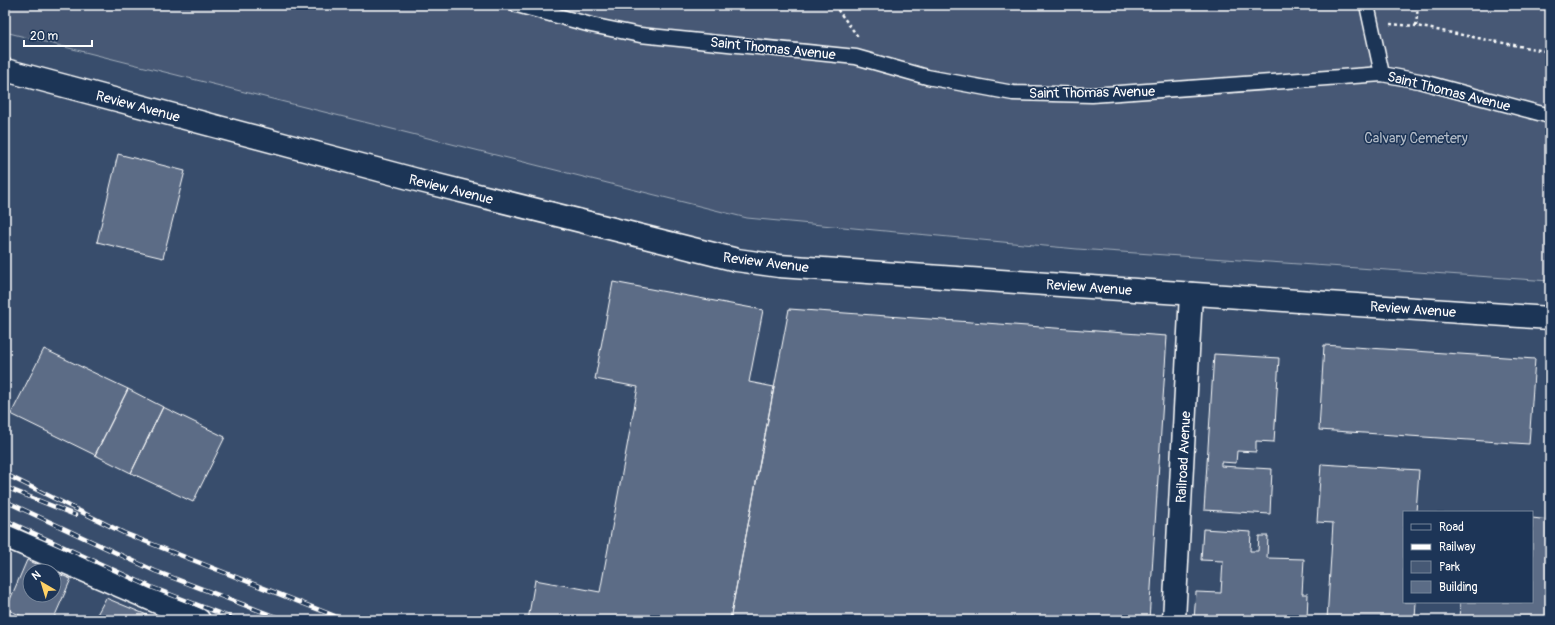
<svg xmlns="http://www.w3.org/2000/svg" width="1555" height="625" font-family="Pangolin,sans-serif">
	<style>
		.built { fill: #394e6c; fill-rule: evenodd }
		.green { fill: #465975; stroke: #a2acba }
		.building { fill: #5b6c86; stroke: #fff }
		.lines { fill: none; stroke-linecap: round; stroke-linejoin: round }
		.service-casing { stroke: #fff; stroke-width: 17 }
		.minor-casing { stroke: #fff; stroke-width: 25 }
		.secondary-casing { stroke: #fff; stroke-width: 25 }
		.path { stroke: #fff; stroke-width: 2.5; stroke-dasharray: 3 3; stroke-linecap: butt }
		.service { stroke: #1d3557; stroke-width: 14 }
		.minor { stroke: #1d3557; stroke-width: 22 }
		.secondary { stroke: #1d3557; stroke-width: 22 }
		.rail-casing { stroke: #fff; stroke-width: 4.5 }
		.rail { stroke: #1d3557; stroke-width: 3; stroke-dasharray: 9; stroke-linecap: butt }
		.labels { text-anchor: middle; stroke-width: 3; stroke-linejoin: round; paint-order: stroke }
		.street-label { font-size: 14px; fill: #fff; stroke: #1d3557 }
		.park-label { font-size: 14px; fill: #b5bdc8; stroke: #1d3557 }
	</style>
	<rect width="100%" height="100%" fill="#2a4161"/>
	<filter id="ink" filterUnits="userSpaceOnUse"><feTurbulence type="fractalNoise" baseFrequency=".025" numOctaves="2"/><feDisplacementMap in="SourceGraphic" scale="8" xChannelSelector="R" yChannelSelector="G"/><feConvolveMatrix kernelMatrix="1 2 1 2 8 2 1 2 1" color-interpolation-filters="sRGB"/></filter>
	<g filter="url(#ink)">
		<!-- built -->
		<path class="built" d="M5 32 747 218 1077 249 1550 281V620H5ZM1404 512H1532V602H1404ZM30 571H54V595H30Z"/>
		<!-- green -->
		<path class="green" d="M5 5H1550V281L1077 249 747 218 5 32Z"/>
		<!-- building -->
		<path class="building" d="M118 154 185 171 163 258 97 242Z
			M613 282 763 310 749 382 774 387 730 620H528L535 580 600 592 638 387 595 379Z
			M789 309 1167 336 1149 620H730Z
			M1324 345 1535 359 1529 444 1319 430Z
			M44 349 128 389 95 455 11 414Z
			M1214 354 1279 358 1274 442 1256 441V452L1237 451 1236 463 1221 462V466L1272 469 1270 514 1204 510Z
			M128 389 163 407 131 473 95 455Z
			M163 407 225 437 193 502 131 473Z
			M1321 464 1419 470 1416 512H1404V602H1416L1415 620H1327L1333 523 1317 522Z
			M1532 518 1550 520V620H1459L1460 602H1532Z
			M1203 529 1251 532 1250 551H1258L1259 536H1268L1267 558 1304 559 1302 594H1308L1307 620H1194L1196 592 1221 593 1223 561 1201 560Z
			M27 560 53 571H30V595H54V572L71 579 53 620H31L6 609Z
			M106 598 159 620H94Z"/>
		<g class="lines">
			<!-- service casing -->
			<g class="service-casing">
				<path id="service" d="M517 5 591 25 640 35 856 57 927 77 1013 93 1092 95 1382 74 1419 81 1550 116
					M1367 5 1382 74"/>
			</g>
			<!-- minor casing -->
			<g class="minor-casing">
				<path id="minor" d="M5 536 199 620
					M1174 620 1191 294"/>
			</g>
			<!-- secondary casing -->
			<g class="secondary-casing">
				<path id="secondary" d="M5 70 417 180 737 260 779 266 1550 318"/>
			</g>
			<!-- path -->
			<path class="path" d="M834 5 859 38
				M1418 5 1416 26 1550 52
				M1390 24 1416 26"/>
			<!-- service -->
			<use href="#service" class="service"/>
			<!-- minor -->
			<use href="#minor" class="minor"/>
			<!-- secondary -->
			<use href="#secondary" class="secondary"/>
			<!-- rail casing -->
			<g class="rail-casing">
				<path id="rail" d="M5 474 124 533 345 620
					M5 487 75 515
					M5 501 155 571 284 620
					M5 520 151 587 237 620"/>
			</g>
			<!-- rail -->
			<use href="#rail" class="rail"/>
		</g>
	</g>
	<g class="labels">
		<!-- street labels -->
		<g class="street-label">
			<text transform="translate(773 48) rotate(6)" y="5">Saint Thomas Avenue</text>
			<text transform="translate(1449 91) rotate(14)" y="5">Saint Thomas Avenue</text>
			<text transform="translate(1092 92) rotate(-1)" y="5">Saint Thomas Avenue</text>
			<text transform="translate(138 106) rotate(15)" y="5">Review Avenue</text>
			<text transform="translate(451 189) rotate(14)" y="5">Review Avenue</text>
			<text transform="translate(766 262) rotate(7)" y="5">Review Avenue</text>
			<text transform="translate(1089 287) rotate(4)" y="5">Review Avenue</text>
			<text transform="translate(1413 309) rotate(4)" y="5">Review Avenue</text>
			<text transform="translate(1183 457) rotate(-87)" y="5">Railroad Avenue</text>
		</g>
		<!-- park labels -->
		<g class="park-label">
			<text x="1416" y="143">Calvary Cemetery</text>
		</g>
	</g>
	<!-- margin -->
	<rect width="1555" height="625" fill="none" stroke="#1d3557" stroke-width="20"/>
	<rect x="10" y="10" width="1535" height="605" fill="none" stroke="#fff" stroke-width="1.5" filter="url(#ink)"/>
	<!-- legend -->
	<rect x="1403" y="511" width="130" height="92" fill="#1d3557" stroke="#77869a"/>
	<rect x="1411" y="524" width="20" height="6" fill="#1d3557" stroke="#77869a"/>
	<text x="1439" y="531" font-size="12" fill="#ffffff">Road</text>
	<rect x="1411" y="544" width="20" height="6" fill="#ffffff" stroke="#77869a"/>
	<text x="1439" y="551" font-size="12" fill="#ffffff">Railway</text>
	<rect x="1411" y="561" width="20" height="12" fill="#465975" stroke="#77869a"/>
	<text x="1439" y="571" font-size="12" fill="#ffffff">Park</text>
	<rect x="1411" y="581" width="20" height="12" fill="#5b6c86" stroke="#77869a"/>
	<text x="1439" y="591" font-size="12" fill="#ffffff">Building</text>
	<!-- north arrow -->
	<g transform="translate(42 583) rotate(322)"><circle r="19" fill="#1d3557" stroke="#77869a"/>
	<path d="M0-3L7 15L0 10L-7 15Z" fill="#ffd166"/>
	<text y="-6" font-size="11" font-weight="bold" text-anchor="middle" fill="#ffffff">N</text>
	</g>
	<!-- scale -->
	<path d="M24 40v6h68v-6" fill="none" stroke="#ffffff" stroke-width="2"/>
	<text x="30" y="40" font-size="12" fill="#ffffff" stroke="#1d3557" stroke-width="3" paint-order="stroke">20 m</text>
</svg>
